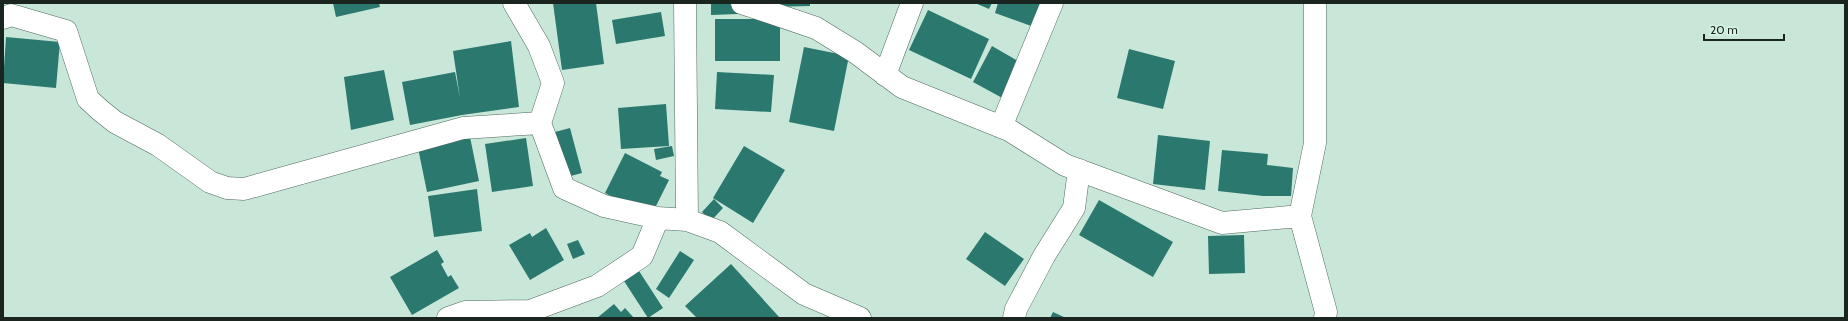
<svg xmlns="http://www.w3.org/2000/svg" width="1848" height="321" font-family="Cabin,sans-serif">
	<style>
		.building { fill: #2b786f }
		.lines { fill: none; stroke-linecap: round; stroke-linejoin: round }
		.minor-casing { stroke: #4e695d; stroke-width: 23 }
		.minor { stroke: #fff; stroke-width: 22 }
	</style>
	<rect width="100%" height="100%" fill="#c9e7d9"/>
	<!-- building -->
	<path class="building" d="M333 3H379L380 7 336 17Z
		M553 3H596L604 64 562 70Z
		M711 3H738V14L711 15Z
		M771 3H810V6L771 7Z
		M975 3H992L989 9Z
		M998 3H1042L1034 27 995 13Z
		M928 10 989 39 971 79 909 50Z
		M661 12 665 36 616 44 612 20Z
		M715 19H780V61H715Z
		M6 37 60 42 56 88 3 83Z
		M511 41 519 107 462 115 410 125 402 82 455 72 460 98 453 51Z
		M992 46 1025 65 1006 100 973 82Z
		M804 47 849 56 834 131 789 122Z
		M1129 49 1175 61 1163 109 1117 98Z
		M384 70 394 120 351 130 344 77Z
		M717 72 774 75 771 112 715 109Z
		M666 104 669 146 621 149 618 108Z
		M570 128 582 173 567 177 555 132Z
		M469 132 479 181 427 192 417 143Z
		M1158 135 1210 141 1205 190 1153 184Z
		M526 138 533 186 492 192 485 144Z
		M672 146 674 156 656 160 654 149Z
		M744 146 785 170 753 223 713 198Z
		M1222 150 1268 154 1267 165 1293 168 1291 196H1263L1218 191Z
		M625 153 662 172 660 176 669 180 654 210 640 211 605 193Z
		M477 189 482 231 434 237 428 196Z
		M714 199 723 208 711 221 702 212Z
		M1099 200 1173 242 1153 277 1079 235Z
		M546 228 564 260 530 280 509 245 530 233 532 237Z
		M985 232 1024 259 1005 286 966 259Z
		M1244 235 1245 273 1209 274 1208 236Z
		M578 240 585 254 573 259 567 244Z
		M437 250 444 262 441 264 448 277 451 275 459 288 412 315 390 277Z
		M680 251 694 260 669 298 656 289Z
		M731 264 780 318H697L685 306Z
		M639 271 663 308 648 318 624 281Z
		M614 304 621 312 625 308 634 318H597Z
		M1053 312 1066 318H1050Z"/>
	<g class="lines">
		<!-- minor casing -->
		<g class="minor-casing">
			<path id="minor" d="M514 3 539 46 553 83 540 123 564 188 604 206 658 218 687 220 720 232 804 294 860 318
				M685 3 687 220
				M742 3 816 28 855 52 902 87 1009 130 1065 165 1222 223 1300 216
				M1315 3V143L1300 216 1326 312 1325 318
				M3 18 11 15 66 31 88 99 100 110 115 122 158 145 210 182 227 188 244 189 463 128 540 123
				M885 75 912 3
				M1001 127 1052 3
				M448 318 465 312 530 311 597 286 642 256 658 218
				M1014 318 1016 309 1044 256 1074 208 1079 170"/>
		</g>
		<!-- minor -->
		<use href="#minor" class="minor"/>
	</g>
	<!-- border -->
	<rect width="1848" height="321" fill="none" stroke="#1a2520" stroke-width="8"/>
	<!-- scale -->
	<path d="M1704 34v6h80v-6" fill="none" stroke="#1a2520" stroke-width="2"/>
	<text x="1710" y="34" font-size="12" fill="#1a2520" stroke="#d6f4e6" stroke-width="3" paint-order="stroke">20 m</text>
</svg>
